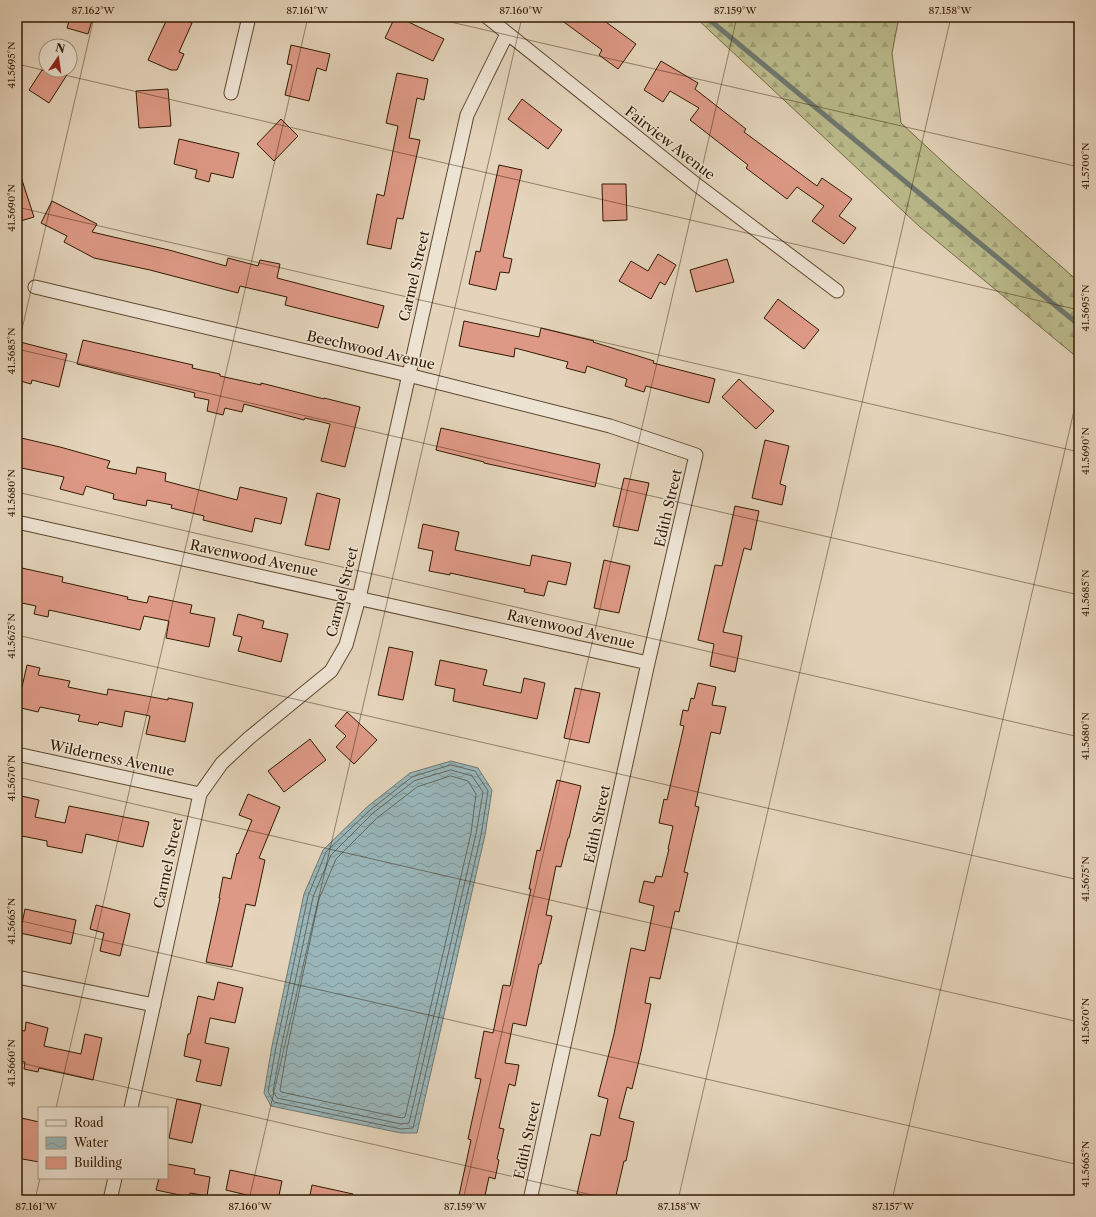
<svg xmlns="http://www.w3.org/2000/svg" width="1096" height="1217" font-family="'Libre Caslon Text',serif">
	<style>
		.forest { fill: url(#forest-firs); stroke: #766a46 }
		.water { fill: url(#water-waves); stroke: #6f7870 }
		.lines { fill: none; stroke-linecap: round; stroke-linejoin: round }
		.shore { stroke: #65685d; stroke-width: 1 }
		.stream { stroke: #6f7870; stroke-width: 5 }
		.building { fill: #de9986; stroke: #311a00 }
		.minor-casing { stroke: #5e482f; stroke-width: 15 }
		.minor { stroke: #ede3d3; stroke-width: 13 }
		.ticks { fill: none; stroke: #311a00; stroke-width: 1; stroke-opacity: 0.45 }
		.labels { text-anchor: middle; stroke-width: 3; stroke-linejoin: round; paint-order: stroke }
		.street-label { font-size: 14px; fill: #311a00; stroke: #ede3d3 }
		.neatline { fill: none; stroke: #311a00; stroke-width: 1.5 }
		.ticks-label { font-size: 10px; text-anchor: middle; fill: #311a00 }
	</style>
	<defs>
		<pattern id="forest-firs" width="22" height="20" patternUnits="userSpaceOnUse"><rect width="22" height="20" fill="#bbbb8c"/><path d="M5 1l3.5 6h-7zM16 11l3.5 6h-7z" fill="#a1a077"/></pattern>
		<pattern id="water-waves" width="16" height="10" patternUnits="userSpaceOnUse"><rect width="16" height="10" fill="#99b6ba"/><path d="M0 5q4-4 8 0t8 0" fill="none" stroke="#7d9395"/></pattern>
	</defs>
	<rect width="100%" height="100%" fill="#e4d4bb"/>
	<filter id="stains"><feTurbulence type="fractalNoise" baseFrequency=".005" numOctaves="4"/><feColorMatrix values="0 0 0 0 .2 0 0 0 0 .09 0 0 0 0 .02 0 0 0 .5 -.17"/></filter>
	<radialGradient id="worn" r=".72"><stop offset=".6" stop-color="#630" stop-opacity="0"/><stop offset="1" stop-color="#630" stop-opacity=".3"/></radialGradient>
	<!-- forest -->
	<path class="forest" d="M695 17H899L892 53 901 123 956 174 1079 282V359L920 227Z"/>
	<!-- water -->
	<path class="water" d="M451 761 478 768 492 790 485 835 417 1133H401L271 1106 264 1093 272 1046 304 894 323 850 367 807 410 773Z"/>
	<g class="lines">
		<!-- shore -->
		<path class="shore" d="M451 765 475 771 488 791 481 835 413 1128 401 1129 274 1102 268 1092 276 1047 308 896 326 852 370 810 412 777Z
			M451 770 472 776 483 792 476 834 409 1123 401 1124 277 1098 273 1091 281 1048 313 897 331 855 373 813 414 781Z
			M451 776 468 781 476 794 471 833 405 1117 402 1118 281 1092 280 1090 287 1049 319 899 336 859 377 818 417 787Z"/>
		<!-- stream -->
		<path class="stream" d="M706 17 1079 325"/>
	</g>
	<!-- building -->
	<path class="building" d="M70 17H93L88 34 67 28Z
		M168 17H179L192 23 179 52 184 54 177 70H171L148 60Z
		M395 17H398L444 39 433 61 385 38Z
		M557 17H599L636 44 618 69 599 55 602 50Z
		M291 45 330 54 326 71 317 68 309 101 285 95 292 65 287 64Z
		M661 61 698 83 695 89 746 129 744 132 817 186 822 178 852 199 839 216 856 228 844 244 812 221 824 206 797 187 787 199 746 168 748 165 690 120 699 108 670 91 663 102 644 90Z
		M42 70H70L49 103 29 90Z
		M397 73 428 79 424 100 417 98 409 138 420 140 403 219 397 218 391 249 367 244 377 194 384 196 398 126 386 123Z
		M168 89 171 126 139 128 136 91Z
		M522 99 562 130 548 149 508 119Z
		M281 119 298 136 274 161 257 144Z
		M179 139 239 153 233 178 211 173 209 182 195 178 197 170 174 164Z
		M499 165 522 170 503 257 512 259 509 273 500 272 496 290 469 284 476 251 480 252Z
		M17 174H20L34 217 17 222Z
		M602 184H626L627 220 603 221Z
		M52 201 97 224 92 232 169 250 226 266 228 258 258 266 260 260 280 264 277 278 384 306 378 328 285 305 287 297 240 286 238 293 150 270 94 258 64 242 67 236 41 223Z
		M658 254 676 265 665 285 660 282 651 299 619 281 631 261 648 271Z
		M727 259 734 282 696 292 690 270Z
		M778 299 819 330 804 349 764 318Z
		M464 321 539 337 541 328 594 341 593 342 654 361 653 363 715 379 709 403 646 386 644 392 625 386 627 379 587 366 585 373 566 368 568 362 515 348 514 357 459 346Z
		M83 340 193 365 192 368 220 374V376L261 385V383L324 399V398L360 407 345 467 321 461 330 424 305 418 304 420 244 404 242 412 225 408 223 415 207 411 209 400 194 397 195 393 77 364Z
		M20 342 67 354 59 387 32 380 31 384 17 380V354Z
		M739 379 774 411 756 429 722 397Z
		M441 428 600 464 595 487 484 463V462L436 450Z
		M17 437 60 447 110 461 107 468 136 474 137 467 166 473 165 481 237 500 240 487 287 498 281 524 255 518 252 532 203 520 204 516 171 508 172 505 147 500 146 506 113 499 114 494 86 486 83 495 60 489 64 477 17 467Z
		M765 440 789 446 780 484 786 486 782 505 752 498Z
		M624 478 649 483 638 531 613 526Z
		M317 493 340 499 329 550 305 545Z
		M735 506 759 511 751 550 744 548 723 632 742 636 735 672 710 666 714 644 698 640 715 565 722 566Z
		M423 524 459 532 455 550 530 566 532 555 571 563 566 585 548 581 544 596 524 592 525 589 450 573V575L429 571 433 551 418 548Z
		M604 560 630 566 619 613 594 608Z
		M17 567 63 577 62 582 128 597 127 599 147 603 149 596 192 605 190 613 215 618 209 647 166 638 169 621 144 616 140 630 49 610 48 617 34 614 36 606 17 602Z
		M238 614 264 621 262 628 288 634 281 662 238 651 242 637 233 635Z
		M389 647 413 652 403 700 378 695Z
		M440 660 487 670 483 685 521 693 524 678 545 683 537 719 453 701 455 689 435 685Z
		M27 665 40 668 38 675 70 681 68 687 107 695 108 689 141 695 168 700V698L193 703 185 742 146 734 150 716 125 711 122 727 99 722 98 725 78 721 80 715 40 707 38 712 17 707V686L22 687Z
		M698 683 716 687 712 705 726 707 720 734 711 732 695 806 699 807 684 872 688 873 679 912 675 911 660 979 650 977 645 1003 651 1004 641 1052 632 1089 627 1087 619 1118 634 1122 626 1161H624L615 1200H583L584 1195 577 1194 591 1134 600 1136 608 1099 598 1096 614 1034 631 948 645 951 654 906 639 902 644 881 654 883 656 876 662 877 669 849H668L673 826 659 823 664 799 667 800 684 726 680 725 683 710 688 711 691 698 694 699Z
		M575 688 600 693 589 743 564 738Z
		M347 712 377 740 354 764 336 747 346 736 335 726Z
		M310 739 326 760 284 792 268 771Z
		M557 780 581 786 569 838H568L561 867 556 866 546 915 552 916 541 964H539L526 1026 513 1023 505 1063 519 1065 515 1086 509 1084 499 1128 504 1129 497 1159 499 1160 495 1179 489 1177 484 1200H458L471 1140 468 1139 481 1079 475 1078 484 1031 493 1033 503 985 510 986 531 889H529L537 850 540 851Z
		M248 794 280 807 259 858 265 860 255 906 246 904 232 967 206 962 220 898H219L223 877 231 879 237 853 238 854 252 820 239 815Z
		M17 795 39 800 35 817 65 823 69 806 149 822 143 847 86 834 82 853 47 846V841L17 835Z
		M96 905 130 914 120 956 100 951 104 933 90 929Z
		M25 909 76 920 71 944 20 933Z
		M218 982 243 988 235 1023 210 1018 205 1043 229 1048 221 1086 196 1081 201 1060 184 1056 188 1034H190L198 996 214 1000Z
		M26 1022 48 1028 44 1046 81 1054 85 1034 102 1038 93 1080 39 1068 38 1072 24 1069 25 1062 17 1061V1030L25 1031Z
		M177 1099 201 1104 192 1143 169 1138Z
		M17 1117 39 1122V1162L17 1158Z
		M167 1164 195 1169 194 1174 210 1177 207 1196 190 1193 189 1197 156 1190 159 1178H167Z
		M230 1170 282 1181 278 1200H254L255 1197 226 1190Z
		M312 1185 353 1194V1200H309Z"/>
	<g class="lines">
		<!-- minor casing -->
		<g class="minor-casing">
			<path id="minor" d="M487 17 697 185 837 291
				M231 93 249 17
				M35 287 408 375 610 426 696 455 648 663 530 1200
				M17 522 648 663
				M17 754 200 794
				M17 977 154 1005
				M131 1108 200 794 222 763 249 738 331 671 346 645 359 598 467 115 507 34
				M110 1200 115 1178"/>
		</g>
		<!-- minor -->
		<use href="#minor" class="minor"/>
	</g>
	<!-- ticks -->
	<path class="ticks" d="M429 17 1079 167M1047 17 1079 24M17 64 1079 310M17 207 1079 452M17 349 1079 595M17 351 94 17M17 492 1079 737M17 635 1079 880M17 777 1079 1022M17 920 1079 1165M17 1062 614 1200M56 1108 308 17M35 1200 40 1178M249 1200 522 17M463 1200 737 17M678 1200 951 17M892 1200 1079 389"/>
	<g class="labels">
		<!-- street labels -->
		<g class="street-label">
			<text transform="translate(670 143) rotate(38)" y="5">Fairview Avenue</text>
			<text transform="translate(414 276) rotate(-77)" y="5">Carmel Street</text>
			<text transform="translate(371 350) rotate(13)" y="5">Beechwood Avenue</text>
			<text transform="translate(668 508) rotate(-77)" y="5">Edith Street</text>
			<text transform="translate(254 558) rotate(12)" y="5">Ravenwood Avenue</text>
			<text transform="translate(342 592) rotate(-76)" y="5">Carmel Street</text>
			<text transform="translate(571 629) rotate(13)" y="5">Ravenwood Avenue</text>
			<text transform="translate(112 758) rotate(12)" y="5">Wilderness Avenue</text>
			<text transform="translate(597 824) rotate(-78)" y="5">Edith Street</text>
			<text transform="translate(168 863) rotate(-78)" y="5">Carmel Street</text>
			<text transform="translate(527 1140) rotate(-78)" y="5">Edith Street</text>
		</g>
	</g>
	<!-- margin -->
	<rect width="1096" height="1217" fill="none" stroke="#e4d4bb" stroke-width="44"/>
	<!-- legend -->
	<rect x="38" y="1107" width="130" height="72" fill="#ede3d3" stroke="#a2937f"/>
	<rect x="46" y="1120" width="20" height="6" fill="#ede3d3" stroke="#a2937f"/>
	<text x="74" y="1127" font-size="12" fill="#311a00">Road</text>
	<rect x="46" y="1137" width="20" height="12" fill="url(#water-waves)" stroke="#a2937f"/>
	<text x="74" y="1147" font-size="12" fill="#311a00">Water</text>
	<rect x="46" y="1157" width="20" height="12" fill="#de9986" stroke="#a2937f"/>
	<text x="74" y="1167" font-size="12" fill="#311a00">Building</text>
	<!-- north arrow -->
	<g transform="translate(58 58) rotate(13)"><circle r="19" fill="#ede3d3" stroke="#a2937f"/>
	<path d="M0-3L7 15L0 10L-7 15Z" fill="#8f2418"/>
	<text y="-6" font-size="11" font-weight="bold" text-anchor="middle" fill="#311a00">N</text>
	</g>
	<rect x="22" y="22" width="1052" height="1173" class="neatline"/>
	<g class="ticks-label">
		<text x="93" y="14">87.162°W</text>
		<text x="307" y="14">87.161°W</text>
		<text x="521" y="14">87.160°W</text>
		<text x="735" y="14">87.159°W</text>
		<text x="950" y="14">87.158°W</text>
		<text transform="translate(11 65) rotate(-90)" y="4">41.5695°N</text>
		<text transform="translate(1085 166) rotate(-90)" y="4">41.5700°N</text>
		<text transform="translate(11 208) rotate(-90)" y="4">41.5690°N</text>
		<text transform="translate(1085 308) rotate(-90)" y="4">41.5695°N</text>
		<text transform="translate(11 351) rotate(-90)" y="4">41.5685°N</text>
		<text transform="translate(1085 451) rotate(-90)" y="4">41.5690°N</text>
		<text transform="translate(11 493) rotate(-90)" y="4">41.5680°N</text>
		<text transform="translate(1085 593) rotate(-90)" y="4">41.5685°N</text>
		<text transform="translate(11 636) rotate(-90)" y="4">41.5675°N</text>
		<text transform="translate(1085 736) rotate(-90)" y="4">41.5680°N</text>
		<text transform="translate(11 778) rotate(-90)" y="4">41.5670°N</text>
		<text transform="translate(1085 879) rotate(-90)" y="4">41.5675°N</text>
		<text transform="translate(11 921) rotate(-90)" y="4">41.5665°N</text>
		<text transform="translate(1085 1021) rotate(-90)" y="4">41.5670°N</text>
		<text transform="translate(11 1063) rotate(-90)" y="4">41.5660°N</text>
		<text transform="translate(1085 1164) rotate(-90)" y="4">41.5665°N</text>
		<text x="36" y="1210">87.161°W</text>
		<text x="250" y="1210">87.160°W</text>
		<text x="465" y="1210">87.159°W</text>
		<text x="679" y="1210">87.158°W</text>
		<text x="893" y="1210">87.157°W</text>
	</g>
	<rect width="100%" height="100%" filter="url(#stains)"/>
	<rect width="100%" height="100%" fill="url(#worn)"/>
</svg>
